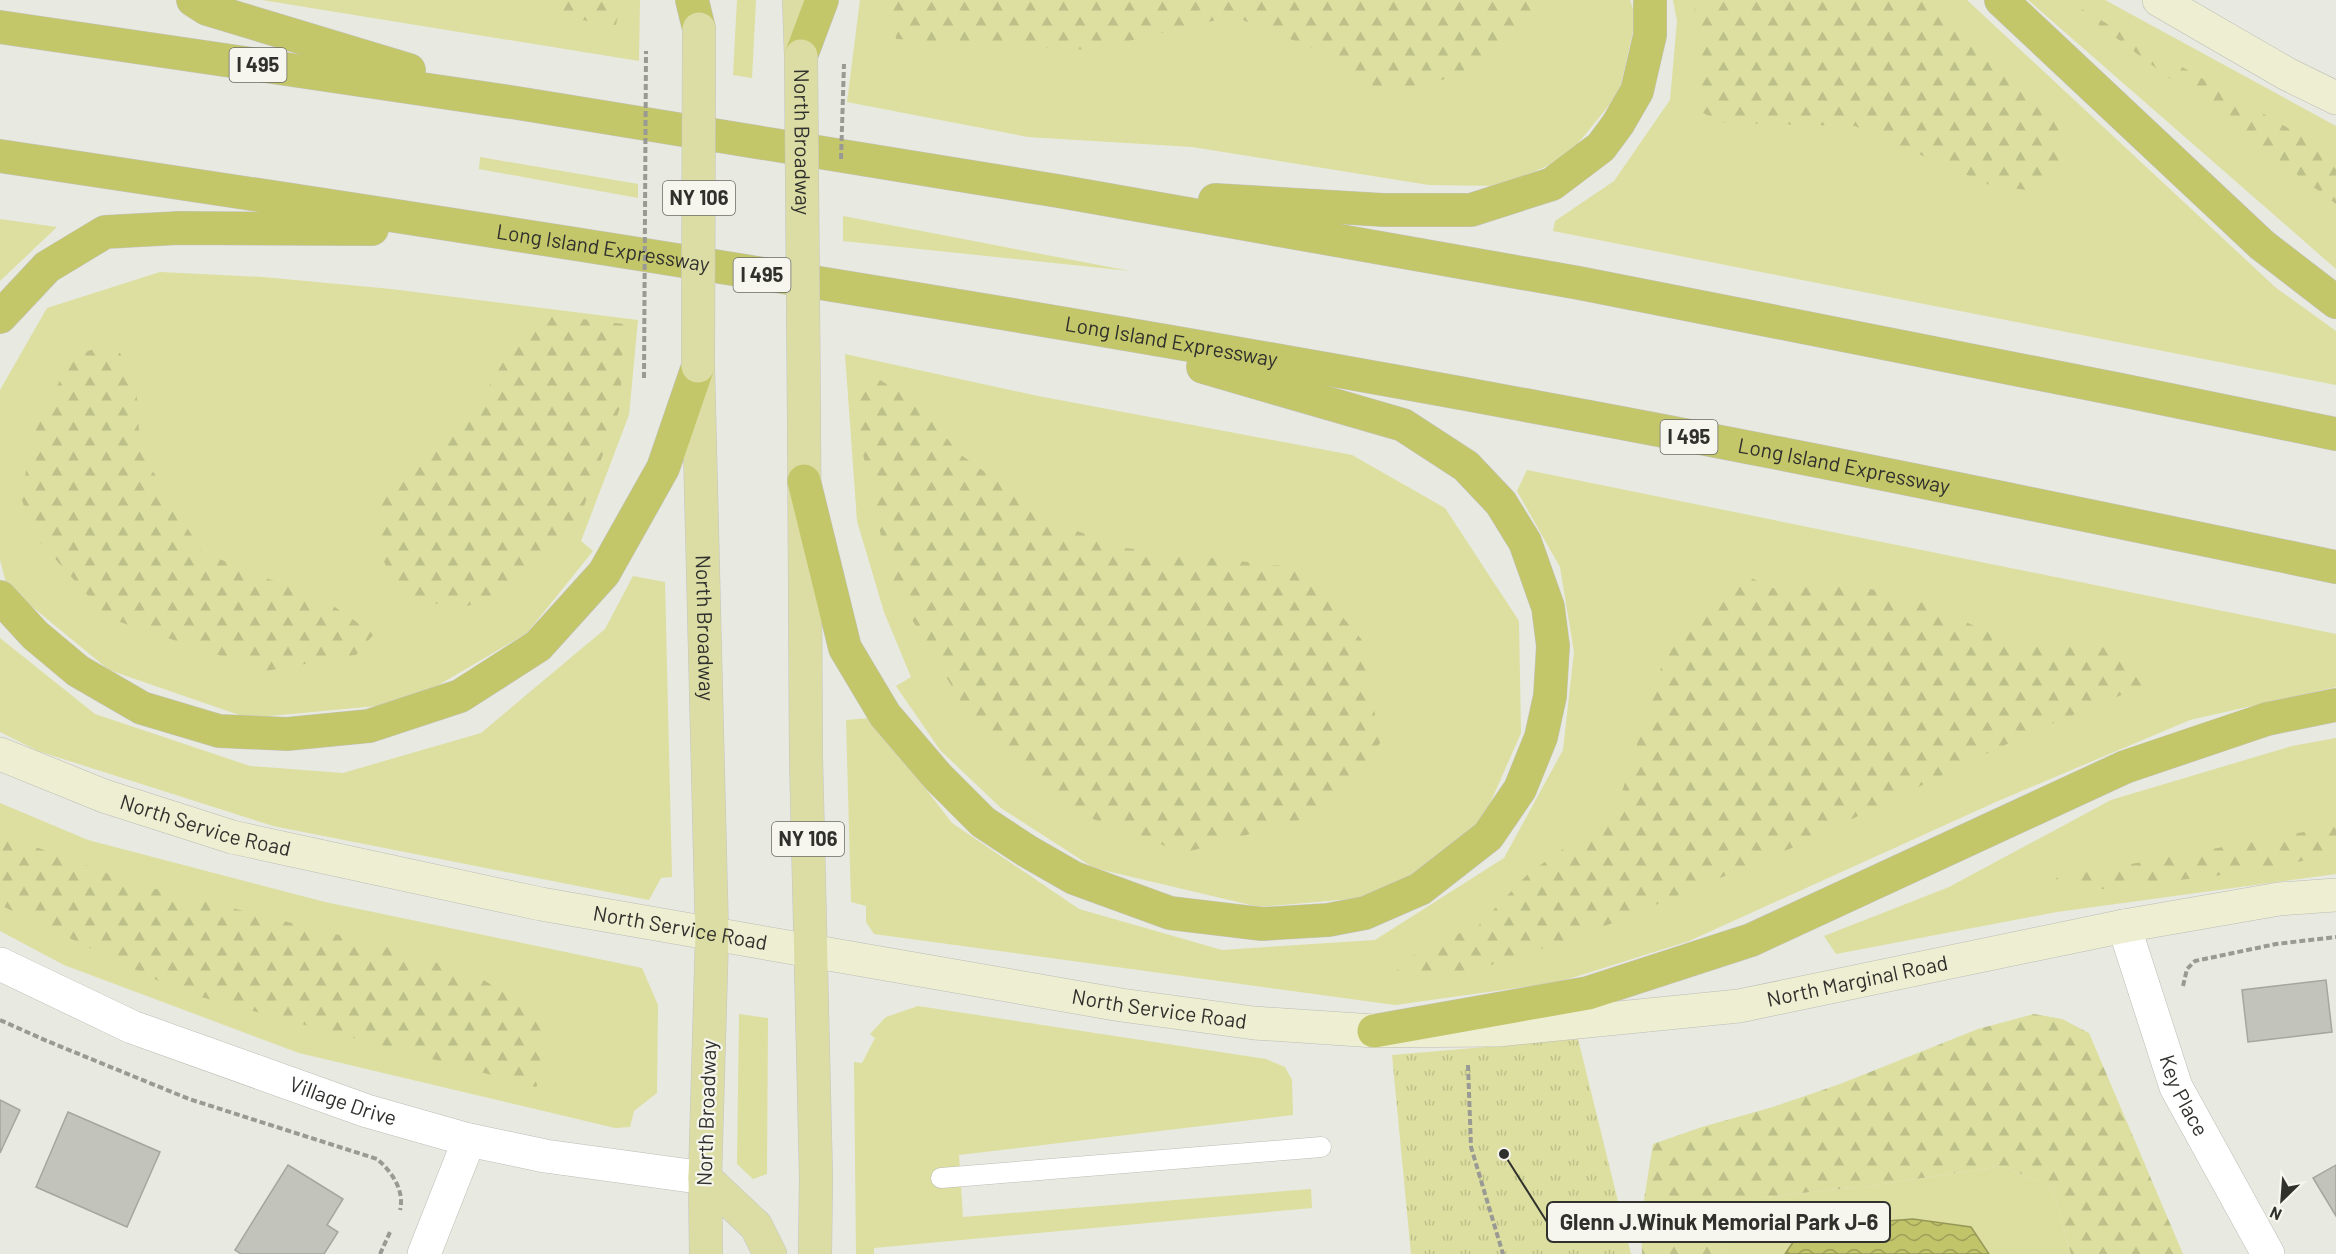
<svg xmlns="http://www.w3.org/2000/svg" width="2336" height="1254" font-family="Barlow,sans-serif">
	<style>
		.green { fill: #dcdf9f }
		.forest { fill: url(#forest-firs) }
		.park { fill: url(#park-tufts) }
		.water { fill: url(#water-waves); stroke: #969857; stroke-width: 1.5 }
		.building { fill: #c2c3bb; stroke: #a5a69f; stroke-width: 1.5 }
		.lines { fill: none; stroke-linecap: round; stroke-linejoin: round }
		.lane-casing { stroke: #bcbcb5; stroke-width: 21 }
		.street-casing { stroke: #bcbcb5; stroke-width: 34 }
		.secondary-casing { stroke: #bcbcb5; stroke-width: 34 }
		.primary-casing { stroke: #c5c5c4; stroke-width: 34 }
		.highway-casing { stroke: #c5c5c4; stroke-width: 34 }
		.path { stroke: #9a9a94; stroke-width: 4; stroke-dasharray: 6 3; stroke-linecap: butt }
		.lane { stroke: #fff; stroke-width: 20 }
		.street { stroke: #fff; stroke-width: 33 }
		.secondary { stroke: #edeed2; stroke-width: 33 }
		.primary { stroke: #dbdda5; stroke-width: 33 }
		.highway { stroke: #c3c669; stroke-width: 33 }
		.primary-bridge-casing { stroke: #c5c5c4; stroke-width: 34; stroke-linecap: butt }
		.path-bridge { stroke: #9a9a94; stroke-width: 4; stroke-dasharray: 6 3; stroke-linecap: butt }
		.primary-bridge { stroke: #dbdda5; stroke-width: 33 }
		.labels { text-anchor: middle; stroke-width: 4.5; stroke-linejoin: round; paint-order: stroke }
		.shield { fill: #f6f6ee; stroke: #6b6b67; stroke-width: 1.5 }
		.shield-label { font-size: 20px; font-weight: bold; fill: #30302d }
		.street-label { font-size: 21px; fill: #30302d; stroke: #f6f6ee }
		.leader { fill: none; stroke: #30302d; stroke-width: 2 }
		.callout-dot { fill: #30302d; stroke: #f6f6ee; stroke-width: 2 }
		.callout { fill: #f6f6ee; stroke: #30302d; stroke-width: 2 }
		.callout-label { font-size: 22px; text-anchor: middle; font-weight: bold; fill: #30302d }
	</style>
	<defs>
		<pattern id="forest-firs" width="22" height="20" patternUnits="userSpaceOnUse" patternTransform="scale(1.5)"><rect width="22" height="20" fill="#dcdf9f"/><path d="M5 1l3.5 6h-7zM16 11l3.5 6h-7z" fill="#bdc089"/></pattern>
		<pattern id="park-tufts" width="24" height="20" patternUnits="userSpaceOnUse" patternTransform="scale(1.5)"><rect width="24" height="20" fill="#dcdf9f"/><path d="M3 7l-1-3M5 7V3M7 7l1-3M15 17l-1-3M17 17v-4M19 17l1-3" fill="none" stroke="#bdc089"/></pattern>
		<pattern id="water-waves" width="16" height="10" patternUnits="userSpaceOnUse" patternTransform="scale(1.5)"><rect width="16" height="10" fill="#c1c469"/><path d="M0 5q4-4 8 0t8 0" fill="none" stroke="#9da057"/></pattern>
	</defs>
	<rect width="100%" height="100%" fill="#e8e9e1"/>
	<!-- green -->
	<path class="green" d="M262 0H640L639 61Z
		M737 0H756L752 78 733 75Z
		M860 0H1630L1636 18 1619 93 1567 157 1502 186 1429 185 1192 147 1028 137 847 102Z
		M1673 0H1967L2275 287 2336 331V385L1553 231 1555 221 1614 181 1670 100 1677 21Z
		M2028 0H2105L2336 126V269Z
		M480 157 638 184V198L479 169Z
		M843 216 1130 271 843 241Z
		M0 219 57 227 0 281Z
		M160 272 263 277 391 289 638 320 629 415 581 541 593 551 527 633 408 703 248 718 109 670 7 586 0 560V390L47 308Z
		M845 354 1038 396 1352 455 1445 508 1519 621 1521 733 1481 824 1386 896 1259 907 1094 868 1001 808 940 750 896 686 911 677 884 612 857 521Z
		M1527 470 2336 634V687L2190 720 1998 801 1689 941 1559 982 1395 1005 874 934 866 922V906L851 902 846 720 871 718 952 823 1079 909 1222 950 1375 940 1504 858 1563 750 1574 652 1560 567 1517 491Z
		M633 576 665 582 672 877 661 878 649 900 273 826 38 751 0 732V638L95 714 250 766 343 773 481 733 605 629Z
		M2336 738V874L2057 912 1836 954 1824 936 1949 887 2111 800 2292 746Z
		M0 803 88 840 325 902 642 968 658 1005 657 1093 634 1111 630 1127 615 1128 299 1053 64 965 0 931Z
		M918 1006 1266 1059 1285 1067 1292 1080 1293 1115 959 1155 963 1217 1311 1189 1312 1208 874 1248V1254H856L854 1062 862 1063 875 1038 870 1034 886 1017Z
		M739 1014 768 1018 767 1174 753 1179 737 1164Z
		M2002 1166 2052 1187 2071 1254H1723L1755 1198 1870 1186Z"/>
	<!-- forest -->
	<path class="forest" d="M544 0H621L616 25 575 19Z
		M888 0H1532L1536 11 1457 76 1385 94 1325 53 1233 16 1091 50 896 39Z
		M1693 0H1938L2055 112 2065 167 2037 191 1992 186 1855 126 1724 123 1701 112 1702 53Z
		M2066 0 2307 139 2336 151V204Z
		M532 313 624 324 620 408 580 517 514 591 464 607 422 602 388 571 375 539V505L482 398Z
		M101 346 120 353 136 383 140 450 202 552 329 603 374 634 356 655 266 671 108 618 32 533 22 500 30 442 65 370 81 354Z
		M880 380 925 407 957 452 1057 524 1125 548 1301 568 1362 640 1380 743 1324 813 1184 853 1058 806 967 712 892 586 857 427 859 394Z
		M1740 573 1780 591 1840 581 1925 603 2009 642 2115 648 2143 686 2032 732 1794 847 1584 935 1469 972 1393 974 1422 948 1478 926 1528 874 1616 811 1671 636Z
		M2336 826V853L2264 870 2078 892 2055 878Z
		M0 834 140 885 395 949 479 977 537 1014 552 1060 536 1087 182 992 0 905Z
		M2034 1014 2062 1019 2089 1033 2183 1254H2071L2052 1187 2002 1166 1870 1186 1755 1198 1723 1254H1642L1641 1218 1653 1144 1702 1127 1773 1107 1840 1084 1978 1029Z"/>
	<!-- park -->
	<path class="park" d="M1578 1039 1631 1254H1411L1392 1055Z"/>
	<!-- water -->
	<path class="water" d="M1913 1219 1971 1227 1989 1254H1785L1796 1238 1847 1224Z"/>
	<!-- building -->
	<path class="building" d="M2326 980 2332 1032 2248 1042 2242 990Z
		M0 1100 20 1110 0 1153Z
		M68 1112 160 1152 127 1227 36 1187Z
		M288 1165 343 1199 327 1225 338 1232 324 1254H241L235 1250Z
		M2336 1165V1216L2313 1178Z"/>
	<g class="lines">
		<!-- lane casing -->
		<g class="lane-casing">
			<path id="lane" d="M941 1178 1321 1147"/>
		</g>
		<!-- street casing -->
		<g class="street-casing">
			<g id="street">
				<path id="s1" d="M2124 926 2176 1087 2268 1254"/>
				<path id="s2" d="M0 964 132 1027 367 1111 469 1140 545 1156 705 1178"/>
				<path d="M424 1254 469 1140"/>
			</g>
		</g>
		<!-- secondary casing -->
		<g class="secondary-casing">
			<g id="secondary">
				<path d="M2159 0 2287 74 2336 98"/>
				<path id="s3" d="M0 754 104 796 232 837 541 904 1121 1005 1254 1023 1374 1031 1498 1030 1739 1006 2124 926 2279 899 2336 895"/>
			</g>
		</g>
		<!-- primary casing -->
		<g class="primary-casing">
			<g id="primary">
				<path d="M799 0 801 56"/>
				<path id="s4" d="M698 368 712 935 705 1178 706 1254"/>
				<path d="M804 423 806 757 816 1177 815 1254"/>
				<path d="M705 1178 756 1226 770 1254"/>
			</g>
		</g>
		<!-- highway casing -->
		<g class="highway-casing">
			<g id="highway">
				<path d="M193 0 207 9 409 70"/>
				<path d="M692 0 699 29"/>
				<path d="M2001 0 2262 245 2336 302"/>
				<path d="M0 27 517 103 1058 191 1579 283 2121 390 2336 434"/>
				<path d="M801 56 822 0"/>
				<path id="s5" d="M0 156C515 233 1029 313 1541 408 1807 457 2072 512 2336 567"/>
				<path d="M1215 200 1384 210H1471L1552 184 1601 147 1618 124 1637 91 1650 35V0"/>
				<path d="M0 317 47 267 105 232 179 228 372 229"/>
				<path d="M804 481 845 648 885 715 938 777 983 822 1027 851 1074 878 1170 913 1262 924 1328 920 1365 913 1420 889 1488 836 1520 789 1541 737 1550 696 1553 646 1548 607 1525 542 1501 503 1466 466 1403 425 1203 367"/>
				<path d="M0 597 35 635 78 671 142 708 219 731 287 734 369 726 460 696 538 646 604 573 663 468 698 366"/>
				<path d="M1374 1031 1588 993 1751 940 2125 767 2267 719 2336 705"/>
			</g>
		</g>
		<!-- path -->
		<path class="path" d="M2183 986 2187 969 2195 961 2276 944 2336 937
			M0 1020 47 1041 189 1099 377 1159C391 1171 405 1190 400 1210
			M1468 1065 1471 1147 1503 1254
			M380 1254 391 1230"/>
		<!-- lane -->
		<use href="#lane" class="lane"/>
		<!-- street -->
		<use href="#street" class="street"/>
		<!-- secondary -->
		<use href="#secondary" class="secondary"/>
		<!-- primary -->
		<use href="#primary" class="primary"/>
		<!-- highway -->
		<use href="#highway" class="highway"/>
		<!-- primary-bridge casing -->
		<g class="primary-bridge-casing">
			<g id="primary-bridge">
				<path id="s6" d="M801 56 804 423"/>
				<path d="M698 366 699 29"/>
			</g>
		</g>
		<!-- path-bridge -->
		<path class="path-bridge" d="M841 159 844 64
			M644 378 646 51"/>
		<!-- primary-bridge -->
		<use href="#primary-bridge" class="primary-bridge"/>
	</g>
	<g class="labels">
		<!-- shield labels -->
		<g class="shield">
			<rect x="229.5" y="48" width="57" height="34" rx="4.5"/>
			<rect x="663" y="181" width="72" height="34" rx="4.5"/>
			<rect x="733.5" y="258" width="57" height="34" rx="4.5"/>
			<rect x="1660.5" y="420" width="57" height="34" rx="4.5"/>
			<rect x="772" y="822" width="72" height="34" rx="4.5"/>
		</g>
		<g class="shield-label">
			<text x="258" y="72">I 495</text>
			<text x="699" y="205">NY 106</text>
			<text x="762" y="282">I 495</text>
			<text x="1689" y="444">I 495</text>
			<text x="808" y="846">NY 106</text>
		</g>
		<!-- street labels -->
		<g class="street-label">
			<text dy="7" stroke="none"><textPath href="#s6" startOffset="86">North Broadway</textPath></text>
			<text dy="7" stroke="none"><textPath href="#s5" startOffset="610">Long Island Expressway</textPath></text>
			<text dy="7" stroke="none"><textPath href="#s5" startOffset="1186">Long Island Expressway</textPath></text>
			<text dy="7" stroke="none"><textPath href="#s5" startOffset="1870">Long Island Expressway</textPath></text>
			<text dy="7" stroke="none"><textPath href="#s4" startOffset="260">North Broadway</textPath></text>
			<text dy="7" stroke="none"><textPath href="#s3" startOffset="218">North Service Road</textPath></text>
			<text dy="7" stroke="none"><textPath href="#s3" startOffset="704">North Service Road</textPath></text>
			<text dy="7" stroke="none"><textPath href="#s3" startOffset="1893">North Marginal Road</textPath></text>
			<text dy="7" stroke="none"><textPath href="#s3" startOffset="1190">North Service Road</textPath></text>
			<text dy="7" stroke="none"><textPath href="#s1" startOffset="180">Key Place</textPath></text>
			<text dy="7" stroke="none"><textPath href="#s2" startOffset="370">Village Drive</textPath></text>
			<text transform="translate(707 1113) rotate(-88)" y="7">North Broadway</text>
		</g>
	</g>
	<!-- callouts -->
	<path class="leader" d="M1504 1154L1547 1222"/>
	<circle class="callout-dot" cx="1504" cy="1154" r="6"/>
	<rect class="callout" x="1547" y="1202" width="343" height="40" rx="6"/>
	<g class="callout-label">
		<text x="1719" y="1230">Glenn J.Winuk Memorial Park J-6</text>
	</g>
	<!-- north arrow -->
	<g transform="translate(2282 1200) rotate(205)" stroke="#f6f6ee" stroke-width="4.5" paint-order="stroke">
	<path d="M0-4.5L10 22L0 15L-10 22Z" fill="#30302d"/>
	<text y="-9" font-size="16" font-weight="bold" text-anchor="middle" fill="#30302d">N</text>
	</g>
</svg>
